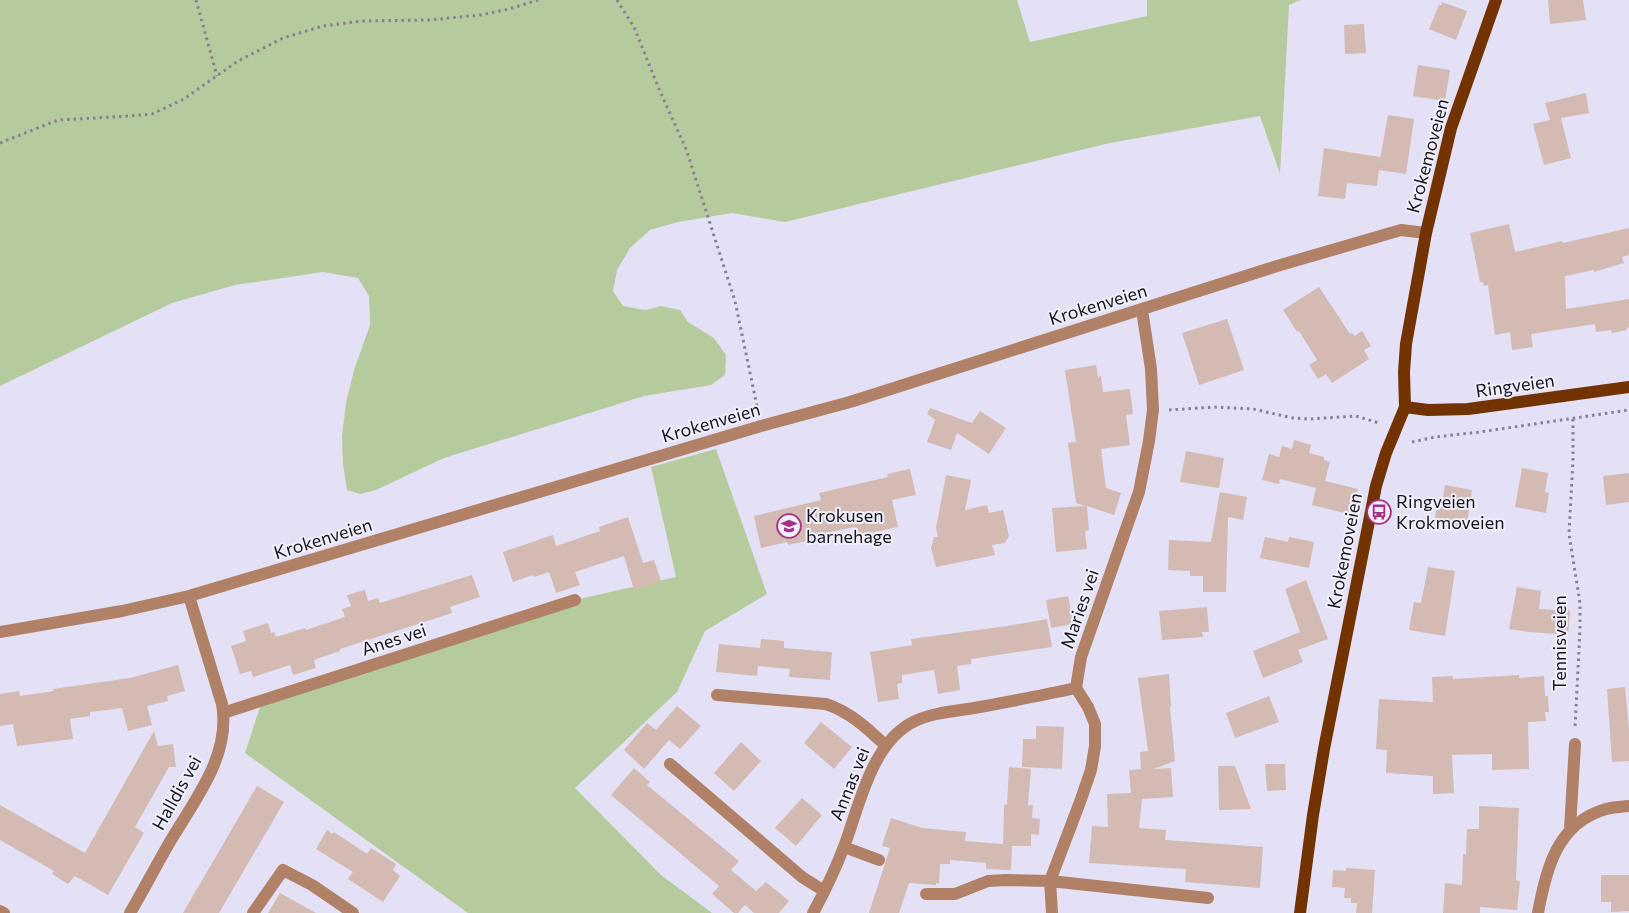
<svg xmlns="http://www.w3.org/2000/svg" width="1629" height="913" font-family="Commissioner,sans-serif">
	<style>
		.green { fill: #b6cb9d }
		.building { fill: #d3bbb3 }
		.lines { fill: none; stroke-linecap: round; stroke-linejoin: round }
		.path { stroke: #858292; stroke-width: 3; stroke-dasharray: 2.5 4; stroke-linecap: butt }
		.minor { stroke: #b08166; stroke-width: 12 }
		.major { stroke: #733300; stroke-width: 12 }
		.labels { text-anchor: middle; stroke-width: 4; stroke-linejoin: round; paint-order: stroke }
		.street-label { font-size: 18px; fill: #15141b; stroke: #f1effc }
		.poi-label { font-size: 18px; fill: #15141b; stroke: #f1effc; text-anchor: start }
	</style>
	<rect width="100%" height="100%" fill="#e4e0f6"/>
	<!-- green -->
	<path class="green" d="M0 0H1017L1030 42 1147 16V0H1301L1289 5 1280 174 1260 116 1110 143 785 222 732 213 678 222 650 230 630 248 617 270 613 291 623 306 645 310 661 306 680 310 688 322 714 338 726 355 725 375 711 385 644 396 444 458 376 490 360 494 347 490 343 464 342 436 346 403 354 370 370 325 369 296 358 278 323 272 235 285 172 303 0 386Z
		M716 449 767 594 705 631 677 692 575 788 661 875 712 913H468L245 753 262 701 575 600 676 577 651 467Z"/>
	<!-- building -->
	<path class="building" d="M1548 0H1583L1586 20 1550 24Z
		M1442 2 1467 11 1456 40 1429 29 1439 5H1441Z
		M1364 24 1366 53 1345 54 1344 25Z
		M1418 65 1450 70 1445 101 1413 96Z
		M1586 93 1589 113 1561 118 1571 158 1544 165 1533 124 1550 120 1545 103Z
		M1388 115 1414 119 1406 174 1379 170 1377 186 1347 183 1345 199 1318 196 1324 148 1380 157 1379 165Z
		M1509 224 1515 252 1562 241 1563 243 1629 228V255L1622 257 1624 263 1594 272V270L1565 276 1566 309 1629 299V327L1627 328V330L1612 333 1611 330 1596 332 1595 324 1531 334 1533 347 1512 350 1510 332 1495 335 1488 285 1484 286 1483 282H1480L1470 233Z
		M1319 287 1350 334 1352 333 1355 336 1362 331 1371 346 1364 350 1369 359 1332 383 1326 374 1318 379 1309 365 1317 360 1299 331 1297 332 1283 310Z
		M1227 319 1244 370 1199 385 1182 333Z
		M1096 365 1098 377 1101 376 1103 392 1130 389 1133 414 1126 415 1130 445 1101 449 1106 488 1121 493 1114 515 1087 506 1089 530 1085 531 1087 549 1056 552 1052 508 1085 506 1076 503 1068 443 1076 442 1065 370Z
		M930 408 972 423 980 411 1006 428 989 454 957 433 951 450 927 442 935 420 937 421 927 414Z
		M1294 440 1311 445 1309 453 1324 457V460L1330 462 1325 481 1358 489 1352 515 1312 505 1316 488 1280 479 1279 484 1262 480 1269 454 1279 457 1282 446 1292 449Z
		M1186 451 1224 458 1219 488 1180 482Z
		M1522 468 1548 473 1545 492 1549 493 1546 513 1515 507Z
		M910 469 916 495 892 500 898 527 857 536 855 527 820 534V538L788 545 787 542 761 548 754 516 821 500 819 493 888 477 887 474Z
		M1629 473V502L1606 505 1603 476Z
		M946 475 971 480 965 510 987 505 989 513 1003 510 1009 536 1005 543 992 545 995 555 936 567 931 548 934 537H938L936 528Z
		M1445 485 1472 490 1466 530 1434 525 1438 497 1443 498Z
		M1220 492 1247 497 1243 520 1228 517 1226 592H1203V576H1190V571L1168 570 1169 540 1211 542Z
		M628 517 643 563 654 560 661 581 634 590 624 556 575 572 580 585 556 593 549 572 534 577 533 575 513 582 503 552 553 535 556 546 600 531 599 527Z
		M1265 537 1288 542 1289 537 1314 542 1309 568 1260 558Z
		M1428 567 1455 571 1445 636 1409 630 1414 602 1421 603Z
		M472 575 480 597 450 607 452 613 340 649V651L314 660 316 668 293 675 290 665 253 677 251 671 240 674 231 646 246 641 243 631 268 623 271 633 274 632 276 637 305 628 306 630 345 617 342 609 351 606 347 595 365 590 368 601 378 598 380 603Z
		M1306 580 1328 639 1298 650 1303 662 1263 678 1253 651 1300 632 1285 589Z
		M1517 587 1541 591 1539 609 1570 611 1568 635 1530 632 1509 629Z
		M1068 596 1073 624 1051 628 1046 600Z
		M1207 607 1209 632H1202L1203 637 1162 640 1159 611Z
		M1047 619 1052 647 971 659V664L957 666 960 690 938 694 934 670 902 675V683L897 684 899 699 878 702 870 652 912 645 911 639 1007 626Z
		M761 639 784 641V648L832 652 830 680 789 677 790 669 758 666 757 676 716 672 719 644 760 648Z
		M178 665 185 691 167 696 168 701 147 706 152 725 128 731 122 708 90 712V716L70 719 73 739 17 746 13 724 0 726V694L19 691 20 696 54 691 53 689 130 678Z
		M1169 674 1171 706 1170 707 1175 761 1154 769 1171 768 1173 797 1142 799 1139 828 1166 830 1165 840 1263 847 1260 888 1185 882 1186 869 1089 863 1092 826 1108 827 1107 794 1131 793 1129 770 1141 769 1140 752 1148 751 1138 678Z
		M1519 675V678L1544 676 1545 696H1548L1549 712H1545L1546 721 1528 722 1529 769 1492 770V754L1452 755 1454 793 1433 794V776L1386 773 1387 750 1376 749 1379 699 1433 702 1432 677 1453 676V679Z
		M1625 687 1629 730V761L1612 762 1607 689Z
		M1269 696 1279 722 1235 738 1226 713Z
		M677 706 701 726 680 749 669 740 644 769 624 750 647 723 656 730Z
		M821 722 852 747 834 769 804 743Z
		M1036 726 1064 727 1062 769 1022 767 1023 739H1036Z
		M154 731 158 746 173 744 176 767H169L135 827 144 833 108 895 75 876 68 884 52 874 54 871 0 840V805L85 853Z
		M741 742 761 761 734 791 714 773Z
		M1265 764H1285L1286 790 1267 791Z
		M1218 766H1235L1251 809 1219 810Z
		M1009 767 1031 769 1028 805H1033L1032 818 1040 819 1039 835 1031 834V846H1012L1011 870 986 869V863L950 860V864H940L939 884 936 883V885L909 883 899 913H869L890 848 882 846 891 818 922 828 966 832 965 841 1003 844 1004 805H1007Z
		M634 768 650 782 647 785 739 861 731 870 756 891 766 882 789 901 779 913H754L745 905 738 913H734L712 894 719 886 611 795Z
		M257 786 284 802 219 913H183Z
		M802 798 822 815 796 846 775 828Z
		M1479 806 1519 808 1516 880 1520 881 1517 910 1480 907V913H1443L1445 883 1462 885 1463 854H1466L1467 829H1479Z
		M327 830 332 834 334 832 367 854 371 848 396 864 393 870 400 876 383 902 348 879 353 872 316 849Z
		M1346 868 1375 870 1372 913H1356L1357 903H1351V898H1344L1345 888 1332 887 1333 870 1346 871Z
		M1601 875H1629V911L1611 912V902H1601Z
		M280 893 316 913H268Z"/>
	<g class="lines">
		<!-- path -->
		<path class="path" d="M196 0 217 76
			M617 0 634 27 659 89 686 149 735 301 758 411
			M0 143 58 120 130 116 152 114 184 99 238 61 283 38 323 26 362 21 429 20 480 15 509 9 538 0
			M1169 410 1214 407 1253 409 1293 418 1310 419 1356 416 1379 423
			M1573 419V459L1569 534 1580 603V629L1575 728
			M1412 442 1435 437 1480 432 1629 410"/>
		<!-- minor -->
		<path class="minor" d="M0 632 122 611 189 596 761 426 850 402 1277 266 1401 230 1426 233
			M717 695 826 704C850 712 867 728 885 745
			M223 713 575 600
			M670 764 802 877 824 891
			M1570 829 1575 744
			M844 847 879 860
			M926 894H955L988 881 1005 880 1050 881 1208 898
			M0 911 4 913
			M130 913C144 889 157 864 171 840 196 798 231 755 222 704L189 596
			M253 913 283 870 312 885 353 913
			M813 913C825 891 836 868 845 844 860 803 872 743 913 722 933 712 958 711 980 707 1012 701 1044 695 1076 688
			M1052 913 1050 881 1080 802 1091 770 1095 746V724L1088 707 1076 688 1081 657 1139 492 1149 441 1153 410 1151 369 1142 310
			M1538 913C1546 869 1557 823 1606 809 1613 807 1622 807 1629 806"/>
		<!-- major -->
		<path class="major" d="M1405 407 1428 410 1468 409 1629 387
			M1300 913 1313 815 1324 749 1376 486 1386 453 1405 407 1404 372 1406 344 1426 233 1451 128 1496 0"/>
	</g>
	<!-- icons -->
	<defs>
		<g id="bus-ring" transform="scale(1.25)"><circle r="9.5" fill="#f1effc" stroke="#a92f84" stroke-width="1.5"/><path d="M-5-6H5V4H4V6H2V4H-2V6H-4V4H-5ZM-3.5-4V0h7V-4ZM-3.5 1.2v1.5H-2V1.2ZM2 1.2v1.5H3.5V1.2Z" fill="#a92f84"/></g>
		<g id="school-ring" transform="scale(1.25)"><circle r="9.5" fill="#f1effc" stroke="#a92f84" stroke-width="1.5"/><path d="M0-5L7-2L0 1L-7-2ZM-4 1L0 2.5L4 1V4Q0 6-4 4Z" fill="#a92f84"/></g>
	</defs>
	<g fill-rule="evenodd">
		<use href="#bus-ring" x="1379" y="512"/>
		<use href="#school-ring" x="789" y="526"/>
	</g>
	<g class="labels">
		<!-- street labels -->
		<g class="street-label">
			<text transform="translate(1428 156) rotate(-75)" y="6">Krokemoveien</text>
			<text transform="translate(1098 305) rotate(-17)" y="6">Krokenveien</text>
			<text transform="translate(1515 386) rotate(-8)" y="6">Ringveien</text>
			<text transform="translate(711 423) rotate(-16)" y="6">Krokenveien</text>
			<text transform="translate(323 539) rotate(-17)" y="6">Krokenveien</text>
			<text transform="translate(1345 551) rotate(-79)" y="6">Krokemoveien</text>
			<text transform="translate(1080 609) rotate(-71)" y="6">Maries vei</text>
			<text transform="translate(394 640) rotate(-18)" y="6">Anes vei</text>
			<text transform="translate(1560 643) rotate(-90)" y="6">Tennisveien</text>
			<text transform="translate(850 784) rotate(-68)" y="6">Annas vei</text>
			<text transform="translate(177 793) rotate(-61)" y="6">Halldis vei</text>
		</g>
		<!-- poi labels -->
		<g class="poi-label">
			<text x="1396" y="508">Ringveien<tspan x="1396" dy="21">Krokmoveien</tspan></text>
			<text x="806" y="522">Krokusen<tspan x="806" dy="21">barnehage</tspan></text>
		</g>
	</g>
</svg>
